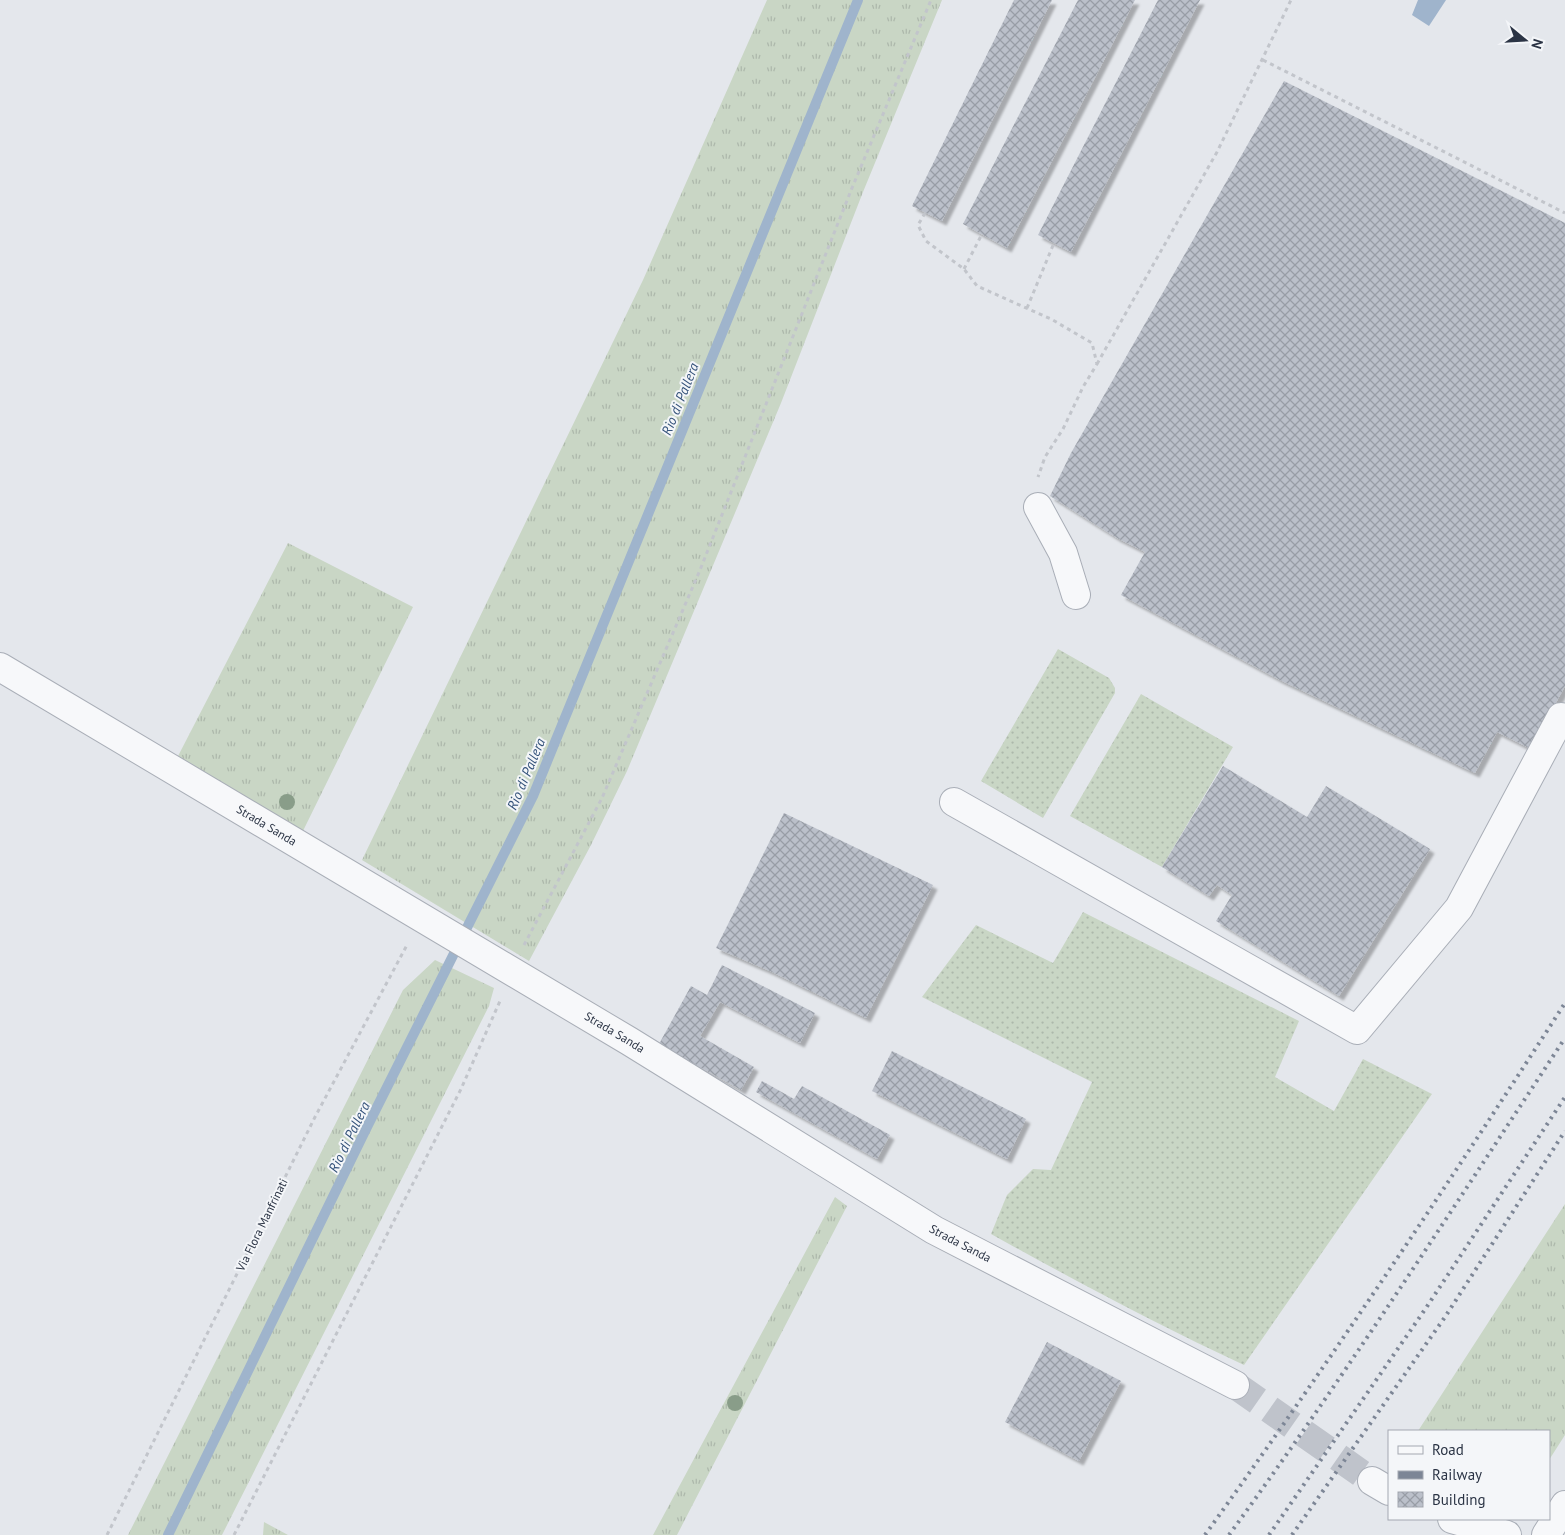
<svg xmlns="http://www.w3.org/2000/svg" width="1565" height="1535" font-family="'PT Sans',sans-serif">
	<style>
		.grass { fill: url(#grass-tufts) }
		.garden { fill: url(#garden-dots) }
		.water { fill: #9fb4cc }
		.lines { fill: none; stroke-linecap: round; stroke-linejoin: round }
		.stream { stroke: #9fb4cc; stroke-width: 10 }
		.building { fill: url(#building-cross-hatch); filter: url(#shadow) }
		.minor-tunnel { stroke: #bfc3cb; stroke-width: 28; stroke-dasharray: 28 14; stroke-linecap: butt }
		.minor-casing { stroke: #a9aeb7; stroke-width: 30 }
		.path { stroke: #c2c5cb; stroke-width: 3; stroke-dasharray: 4 4; stroke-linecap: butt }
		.minor { stroke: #f7f8fa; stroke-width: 28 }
		.rail { stroke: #7d8696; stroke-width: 4; stroke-dasharray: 2.5 5; stroke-linecap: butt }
		.tree { fill: #899d89 }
		.labels { text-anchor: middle; stroke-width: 4; stroke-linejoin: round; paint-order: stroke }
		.street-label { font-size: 12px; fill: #2b3445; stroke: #f4f6f9 }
		.water-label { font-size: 14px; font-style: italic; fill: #34527a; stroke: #f4f6f9 }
	</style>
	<defs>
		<pattern id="grass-tufts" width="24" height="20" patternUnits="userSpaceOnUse" patternTransform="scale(1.25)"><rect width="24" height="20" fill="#c9d6c5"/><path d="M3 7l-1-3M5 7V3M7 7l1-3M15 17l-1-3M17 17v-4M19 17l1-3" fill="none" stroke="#adb8ab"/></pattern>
		<pattern id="garden-dots" width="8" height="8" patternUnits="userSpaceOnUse" patternTransform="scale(1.25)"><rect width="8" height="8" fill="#c9d6c5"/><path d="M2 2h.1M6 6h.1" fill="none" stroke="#adb8ab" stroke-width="1.8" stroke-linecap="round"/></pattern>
		<pattern id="building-cross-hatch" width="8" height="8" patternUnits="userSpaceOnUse" patternTransform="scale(1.25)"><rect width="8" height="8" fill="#bbc0ca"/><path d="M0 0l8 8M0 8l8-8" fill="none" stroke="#989da6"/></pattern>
		<filter id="shadow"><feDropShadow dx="4.5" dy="4.5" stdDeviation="1" flood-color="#0004"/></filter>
	</defs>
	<rect width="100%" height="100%" fill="#e4e7ec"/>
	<!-- grass -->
	<path class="grass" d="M767 0H942L863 192 781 403 627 771 591 845 529 961 362 860 643 280Z
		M288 543 413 607 302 833 176 760Z
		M435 960 494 988 489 1006 222 1535H128L403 990Z
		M835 1197 847 1206 677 1535H653Z
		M1565 1204V1435L1549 1460V1431H1418Z
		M264 1522 288 1535H263Z"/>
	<!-- garden -->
	<path class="garden" d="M1058 649 1109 678 1115 688V693L1043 818 981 781Z
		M1141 694 1233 747 1162 867 1070 816Z
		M1083 912 1299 1021 1275 1077 1334 1111 1363 1059 1432 1094 1244 1365C1158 1325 1074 1280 991 1234L1007 1195 1033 1169 1051 1170 1092 1082 922 997 976 925 1053 963Z"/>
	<!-- water -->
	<path class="water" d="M1418 0H1446L1429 26 1412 15Z"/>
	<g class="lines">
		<!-- stream -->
		<path class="stream" d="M168 1535 365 1131 533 796 858 0"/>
	</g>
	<!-- building -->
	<path class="building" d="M1014 0H1052L942 221 912 206Z
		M1078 0H1135L1007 248 963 224Z
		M1158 0H1200L1071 252 1038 235Z
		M1284 81 1565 223V686L1531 749 1497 732 1475 773 1280 680 1121 595 1145 552 1117 538 1050 496 1071 453Z
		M1223 766 1307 817 1326 786 1430 849 1339 996 1216 921 1232 895 1217 885 1209 896 1162 867Z
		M784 813 933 885 866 1018 770 971 716 948Z
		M722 965 815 1013 800 1043 720 1002 700 1036 754 1067 741 1090 659 1044 691 986 707 995Z
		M892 1051 1026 1119 1007 1159 872 1091Z
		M762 1081 794 1099 802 1086 890 1135 877 1159 756 1092Z
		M1047 1342 1121 1381 1079 1461 1005 1422Z"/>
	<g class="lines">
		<!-- minor-tunnel -->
		<path class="minor-tunnel" d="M1235 1385 1372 1481"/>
		<!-- minor casing -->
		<g class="minor-casing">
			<g id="minor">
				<path d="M1038 507 1063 553 1076 595"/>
				<path id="s1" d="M0 667 629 1041 934 1230 1235 1385"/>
				<path d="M954 802 1357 1030 1459 908 1561 717"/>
				<path d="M1372 1481 1389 1491"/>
				<path d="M1452 1519 1507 1535"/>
				<path d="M1546 1535 1565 1505"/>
			</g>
		</g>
		<!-- path -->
		<path class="path" d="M1263 60 1565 213
			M925 213 918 225 926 241 964 269 977 286 1051 319 1092 343 1097 364 1083 387 1063 429 1045 457 1038 477
			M964 269 982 234
			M1027 308 1054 243
			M1097 364 1217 152 1291 0
			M524 945 602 798 700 570 852 188 931 0
			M107 1535 315 1117 407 945
			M234 1535 461 1089 500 1001"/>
		<!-- minor -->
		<use href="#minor" class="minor"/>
		<!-- rail -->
		<path class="rail" d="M1205 1535C1330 1361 1449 1183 1565 1003
			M1229 1535C1347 1373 1455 1205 1565 1038
			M1269 1535 1426 1308 1565 1097
			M1292 1535 1445 1317 1565 1131"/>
	</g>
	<!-- trees -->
	<g class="tree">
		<circle cx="287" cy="802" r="8"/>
		<circle cx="735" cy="1403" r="8"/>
	</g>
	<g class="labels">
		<!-- street labels -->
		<g class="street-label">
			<text dy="4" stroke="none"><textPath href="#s1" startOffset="310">Strada Sanda</textPath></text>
			<text dy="4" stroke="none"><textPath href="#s1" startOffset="715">Strada Sanda</textPath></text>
			<text transform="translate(262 1225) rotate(-64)" y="4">Via Flora Manfrinati</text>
			<text dy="4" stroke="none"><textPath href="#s1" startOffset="1120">Strada Sanda</textPath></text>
		</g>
		<!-- water labels -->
		<g class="water-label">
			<text transform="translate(680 399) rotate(-68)" y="5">Rio di Pallera</text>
			<text transform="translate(526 774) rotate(-67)" y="5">Rio di Pallera</text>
			<text transform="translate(349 1137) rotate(-64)" y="5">Rio di Pallera</text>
		</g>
	</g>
	<!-- legend -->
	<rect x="1388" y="1430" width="162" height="90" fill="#f4f6f9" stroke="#a4a8b1"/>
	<rect x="1398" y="1446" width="25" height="8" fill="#f7f8fa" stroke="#a4a8b1"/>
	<text x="1432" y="1455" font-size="15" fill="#2b3445">Road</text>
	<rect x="1398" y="1471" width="25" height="8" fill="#7d8696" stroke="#a4a8b1"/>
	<text x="1432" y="1480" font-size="15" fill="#2b3445">Railway</text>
	<rect x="1398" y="1492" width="25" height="15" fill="url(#building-cross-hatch)" stroke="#a4a8b1"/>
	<text x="1432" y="1505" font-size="15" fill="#2b3445">Building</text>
	<!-- north arrow -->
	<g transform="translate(1525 40) rotate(108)" stroke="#f4f6f9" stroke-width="4" paint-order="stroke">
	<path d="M0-4L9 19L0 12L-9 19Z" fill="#2b3445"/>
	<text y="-8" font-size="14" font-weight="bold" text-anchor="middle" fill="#2b3445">N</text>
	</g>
</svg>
